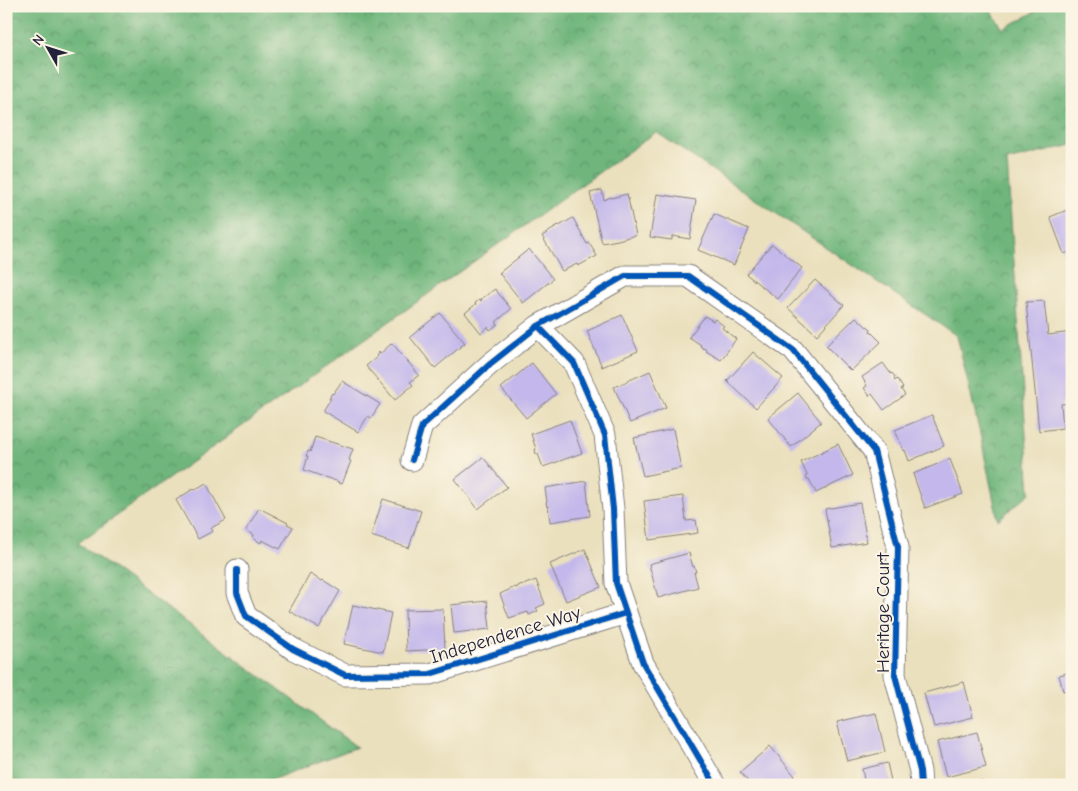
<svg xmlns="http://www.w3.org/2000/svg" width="1078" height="791" font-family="'Comic Neue',sans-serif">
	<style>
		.forest { fill: url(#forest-crowns); stroke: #486c5c }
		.building { fill: #c3b7eb }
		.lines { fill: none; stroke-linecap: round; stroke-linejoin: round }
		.minor-casing { stroke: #86817c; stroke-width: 23 }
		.minor { stroke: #fff; stroke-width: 21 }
		.cycleway-casing { stroke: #fcf5e5; stroke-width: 9 }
		.cycleway { stroke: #0057b8; stroke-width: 6 }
		.labels { text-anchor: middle; stroke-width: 4; stroke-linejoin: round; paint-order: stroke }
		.street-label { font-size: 19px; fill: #22223b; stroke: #fcf5e5 }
	</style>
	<defs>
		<pattern id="forest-crowns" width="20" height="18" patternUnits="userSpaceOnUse" patternTransform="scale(1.25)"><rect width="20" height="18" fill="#6fb67c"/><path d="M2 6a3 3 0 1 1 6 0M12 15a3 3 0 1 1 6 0" fill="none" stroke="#5b9467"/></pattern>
	</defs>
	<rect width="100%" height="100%" fill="#fcf5e5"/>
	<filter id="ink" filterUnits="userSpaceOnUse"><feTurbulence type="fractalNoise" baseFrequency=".02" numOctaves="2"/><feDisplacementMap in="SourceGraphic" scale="10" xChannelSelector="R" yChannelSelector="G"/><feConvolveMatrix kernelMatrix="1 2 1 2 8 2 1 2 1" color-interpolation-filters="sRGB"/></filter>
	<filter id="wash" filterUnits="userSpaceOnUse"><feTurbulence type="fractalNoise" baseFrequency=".0096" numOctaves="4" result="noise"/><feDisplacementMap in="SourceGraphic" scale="20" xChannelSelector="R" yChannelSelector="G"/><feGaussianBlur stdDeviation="1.12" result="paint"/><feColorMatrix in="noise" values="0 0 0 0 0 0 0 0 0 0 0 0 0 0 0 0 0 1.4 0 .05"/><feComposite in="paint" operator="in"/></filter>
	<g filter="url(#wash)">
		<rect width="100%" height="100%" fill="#eae0bd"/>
		<!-- forest -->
		<path class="forest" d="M6 6H988L1003 29 1046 6H1072V145L1007 161 1030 493 998 520 980 434 957 336 656 132 78 543 357 747 258 785H6Z"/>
		<g id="blocks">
			<!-- building -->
			<path class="building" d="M602 190 604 200 611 197V198L627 194 636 235 618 240 602 243 590 193Z
				M657 194 696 200 690 239 672 236V240L650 237Z
				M1072 208V251L1064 254 1050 217Z
				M714 214 749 229 734 265 698 250Z
				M573 218 587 244 589 243 597 256 578 266 577 264 562 271 542 236 555 228 554 227 558 225 559 226Z
				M772 244 802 268 778 299 746 274Z
				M529 249 553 279 523 303 499 273Z
				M815 280 844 305 817 335 788 308Z
				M495 289 511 309 496 322 498 324 490 330 488 327 481 333 465 313 476 304 475 303 479 300 480 301 482 300 481 299Z
				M1044 301 1048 335 1072 332V403L1061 404 1063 428 1039 431 1026 302Z
				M440 313 465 343 435 368 410 337Z
				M622 315 638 351 602 367 587 331Z
				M705 316 713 321 715 319 724 326 722 328 736 339 721 360 706 351 707 350 705 348 704 349 700 346 701 345 689 337Z
				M856 317 867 327V326L871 329 870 331 881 342 851 371 826 346Z
				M392 343 419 375 410 382 413 385 395 400 366 366 377 357 376 356 379 352 380 354Z
				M753 352 783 378 756 408 727 381Z
				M532 363 556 394 526 418 501 388Z
				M883 363 891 374 892 373 895 377 894 379 895 381 897 379 903 388 901 389 905 395 884 410 872 394 870 396 864 388 867 386 862 377Z
				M650 371 666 408 630 423 614 387Z
				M342 381 380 404 371 418 368 416 358 432 323 411 331 398H329L332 393 333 394Z
				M798 393 821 422 791 447 768 418Z
				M932 415 944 446 909 461 905 450 904 451 895 430Z
				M570 420 582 453 543 467 538 454H536L535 450 536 449 531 434Z
				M673 429 681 468 643 476 634 438Z
				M315 437 353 449 349 460 351 461 342 484 338 483 339 482 304 470 308 456H306L308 451 310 452Z
				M838 444 853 475 816 493 809 479H807L806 476 807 475 801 462Z
				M483 457 507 487 478 509 455 479Z
				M950 459 963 494 925 508 913 474Z
				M586 481 590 516 550 522 548 506 547 507 546 502H547L545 488Z
				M206 483 226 520 211 528 213 531 198 539 176 500 193 489 194 490Z
				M683 496 686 521 696 520 698 533 649 540 644 501Z
				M383 499 421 511 409 548 371 536Z
				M860 503 867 542 832 548 825 509Z
				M259 508 288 523 287 524 293 527 280 549 262 540 261 543 253 538 254 535 246 530Z
				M585 549 601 587 566 601 550 564Z
				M689 553 693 567 694 566 696 572H694L698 587 658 598 649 564Z
				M310 574 322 581 323 580 340 591 319 628 289 611Z
				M536 580 545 604 536 608 538 611 529 615 528 612 509 618 500 594 515 587 516 588 518 587V586L522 584 523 585Z
				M487 601 490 629 454 633 451 605Z
				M353 605 391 613 383 652 344 644Z
				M443 609 445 649 406 651 405 610Z
				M1072 672V689L1063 691 1059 675Z
				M964 682 973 717 934 727 931 716H930L924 693Z
				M876 713 885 752 847 761 837 722Z
				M977 732 986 767 946 777 937 742Z
				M770 746 795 776 785 785H751L740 772Z
				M887 763 892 785H865L862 769Z
				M982 781 983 785H968V784Z"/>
		</g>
	</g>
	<g filter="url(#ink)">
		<use href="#blocks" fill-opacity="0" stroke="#86817c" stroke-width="1"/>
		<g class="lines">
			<!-- minor casing -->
			<g class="minor-casing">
				<path id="minor" d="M538 326 574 363 605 435 613 509 616 583 643 663 715 785
					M412 460 422 426 490 364 538 326 625 276H688L793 350 874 451 898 547 895 675 920 771 921 785
					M237 570V593L246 616 293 649 345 675 430 674 626 613"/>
			</g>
			<!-- minor -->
			<use href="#minor" class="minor"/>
			<!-- cycleway casing -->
			<g class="cycleway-casing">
				<path id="cycleway" d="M538 326 574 363 605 435 613 509 616 583 643 663 715 785
					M412 460 422 426 490 364 538 326 625 276H688L793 350 874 451 898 547 895 675 920 771 921 785
					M237 570V593L246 616 293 649 345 675 430 674 626 613"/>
			</g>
			<!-- cycleway -->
			<use href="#cycleway" class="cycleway"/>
		</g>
	</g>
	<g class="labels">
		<!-- street labels -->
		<g class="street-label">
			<text transform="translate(882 613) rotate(-90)" y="7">Heritage Court</text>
			<text transform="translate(505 634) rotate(-17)" y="7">Independence Way</text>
		</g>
	</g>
	<!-- margin -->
	<rect width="1078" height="791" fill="none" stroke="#fcf5e5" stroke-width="25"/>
	<!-- north arrow -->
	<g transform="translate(48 48) rotate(309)" stroke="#fcf5e5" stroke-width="4" paint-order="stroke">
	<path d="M0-4L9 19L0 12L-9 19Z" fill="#22223b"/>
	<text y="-8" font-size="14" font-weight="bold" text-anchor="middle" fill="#22223b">N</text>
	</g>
</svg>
